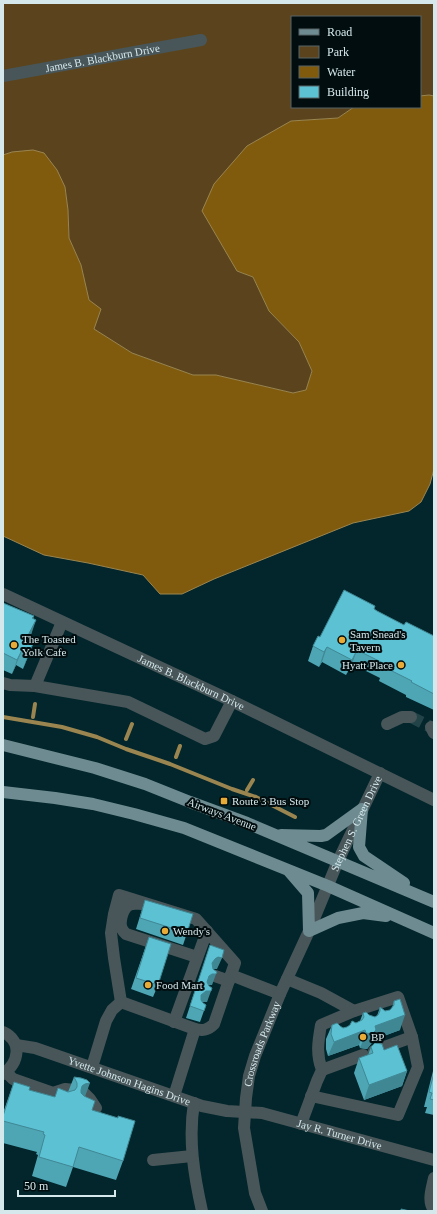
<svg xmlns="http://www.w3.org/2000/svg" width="437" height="1214" font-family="Georgia,serif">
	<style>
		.green { fill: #5b441d }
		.water { fill: #805a0d; stroke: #9a8550 }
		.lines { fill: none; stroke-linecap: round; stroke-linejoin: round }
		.stream { stroke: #9a8550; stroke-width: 4 }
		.minor-tunnel { stroke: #224348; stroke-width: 12; stroke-dasharray: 12 6; stroke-linecap: butt }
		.minor { stroke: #485659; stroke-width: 12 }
		.major { stroke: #6d8b91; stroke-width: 12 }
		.wall { fill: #4ea6b5 }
		.shaded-wall { fill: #408794 }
		.building { fill: #5bc1d3; stroke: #408794 }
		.poi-dot { fill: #e8ab37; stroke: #020d0f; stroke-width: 1.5 }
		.labels { text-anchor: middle; stroke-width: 4; stroke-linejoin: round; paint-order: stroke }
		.street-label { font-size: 11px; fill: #d5e8ec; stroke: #020d0f }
		.poi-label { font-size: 11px; fill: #d5e8ec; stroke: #020d0f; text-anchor: start }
	</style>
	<rect width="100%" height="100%" fill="#02262b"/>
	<!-- green -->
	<path class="green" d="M3 3H434V96H420V17H292V107H354L338 118 291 121 237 271 253 277 269 311 299 342 312 371 306 390 293 393 216 375H193L132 353 93 329 89 301 81 265 69 238 68 210 65 187 12 152 3 155Z"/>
	<!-- water -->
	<path class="water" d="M429 95 434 96V469L430 484 421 502 409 511 353 523 214 579 182 594H160L143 575 88 563 44 555 3 536V155L12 152 33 150 44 153 57 170 65 187 68 210 69 238 81 265 89 300 101 309 94 329 132 353 193 375H216L293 393 306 390 312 371 299 342 269 311 253 277 237 271 202 211 214 184 247 146 291 121 338 118 354 107H420V96Z"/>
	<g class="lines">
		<!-- stream -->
		<path class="stream" d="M3 717 62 727 97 737 126 749 170 764 232 789 256 797 295 817
			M33 717 35 704
			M126 739 132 724
			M176 757 180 746
			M247 790 253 780"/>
		<!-- minor-tunnel -->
		<path class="minor-tunnel" d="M411 717 431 727"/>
		<!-- minor -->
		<g class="minor">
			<path id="s1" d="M3 76 201 40"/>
			<path id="s2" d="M3 594 232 701 434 800"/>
			<path d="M3 683 10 685 35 686 128 702 205 739 214 736 232 701"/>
			<path d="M35 686 62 622"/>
			<path d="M387 724 402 717H411"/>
			<path d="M431 727 434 733"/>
			<path d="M119 895 196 919 235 963 214 1024C208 1030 203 1031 195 1029L121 1002 114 958 111 933 114 914Z"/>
			<path d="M142 904C137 904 133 903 129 905 122 909 119 923 122 929 123 931 125 933 126 934L197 957"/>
			<path d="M231 975 280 994"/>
			<path d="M215 976 229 981"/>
			<path d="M287 979 321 993 354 1011 321 1025C318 1042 316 1054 322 1070L317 1081 301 1124"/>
			<path d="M174 1022 207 931"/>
			<path d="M3 1032C23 1041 19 1063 3 1074"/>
			<path id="s3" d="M16 1045 35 1048 202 1106 227 1111 262 1113 434 1160"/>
			<path d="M374 1051 412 1037"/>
			<path d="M92 1067 106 1021 112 1010 121 1002"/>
			<path d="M322 1070 363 1055"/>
			<path d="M6 1072 13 1079 53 1093 65 1089 75 1090 84 1093 90 1099 96 1108 87 1111 81 1110"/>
			<path d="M174 1096 195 1029"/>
			<path d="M311 1096 398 1115 418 1067 412 1037 398 997 354 1011"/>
			<path d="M194 1103C188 1139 194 1175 202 1211"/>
			<path d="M153 1160 192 1156"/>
			<path d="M434 1178C432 1188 427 1201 434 1210"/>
			<path id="s4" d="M262 1211 255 1193 244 1128 246 1098 249 1076 255 1056 280 994 309 931 338 861 380 773"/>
		</g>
		<!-- major -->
		<path class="major" d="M3 745 95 768 145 784 190 802 247 823 434 902
			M3 792 55 798 93 804 134 814 184 828 328 886 434 933
			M362 809 359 847 364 856 404 883
			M281 835 321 836 326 835 362 809
			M289 871 308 893 309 931 338 918 363 913 386 916"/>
	</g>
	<!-- wall -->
	<path class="wall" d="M3 603 34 616 33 619 31 635 27 642 33 644 23 669 16 665 12 674 3 670Z
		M374 609 377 611 404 625 434 636V710L406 697V695L379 681 380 678 352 664 346 675 322 662 319 667 308 661 313 646 320 637Z
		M145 900 187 933 183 945 136 929Z
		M149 937 158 985 153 997 131 989Z
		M210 945 217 969H213L212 985H208L207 1002H202L203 1003 206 1005 200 1022 186 1018Z
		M394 1001 400 1030 373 1040 371 1044 367 1049 360 1048 359 1045 328 1056 326 1049V1039L332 1025 343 1028 347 1027 360 1021 363 1013 375 1017 377 1016 380 1007 385 1011 390 1010 392 1008Z
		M371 1047 384 1050 407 1071 402 1086 364 1100 354 1073 359 1058 368 1055Z
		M434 1067V1115L425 1113 427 1107H424Z
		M74 1077 81 1078 85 1097 92 1110 123 1161 116 1180 73 1167 66 1187 32 1176 38 1155 36 1154 37 1152 3 1143V1113L14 1082 29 1090 55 1097 58 1088 68 1092Z"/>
	<!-- shaded-wall -->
	<path class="shaded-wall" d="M36 620 31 635 22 651 25 641Z
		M33 644 23 669 28 654Z
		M327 647 322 662 319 667 324 652Z
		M22 650 16 665 12 674 17 660Z
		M357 650 352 664 346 675 352 660Z
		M218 957 222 958 217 969H214L210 970 212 963 215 959Z
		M212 974H216L212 985H208L205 987 209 976Z
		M206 991H211L207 1002H202L197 1007 201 995Z
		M405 1015 400 1030 373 1040 371 1044 367 1049 360 1048 366 1033 375 1026Z
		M365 1030 359 1045 328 1056 334 1042Z
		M407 1071 402 1086 364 1100 369 1085Z
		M90 1083 83 1102 75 1106 82 1086 85 1084Z"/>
	<!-- building -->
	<path class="building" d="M344 590 375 606 374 609 377 611 404 625 406 622 434 636V694L411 682 412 681 384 667 385 664 357 650 352 660 327 647 324 652 313 646 318 636 320 637Z
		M3 603 34 616 32 618 36 620 25 641 33 644 28 654 22 650 17 660 3 653Z
		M145 900 193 914 187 933 140 918Z
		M149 937 171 944 158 985 136 978Z
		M210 945 224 950 222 958 218 957 215 959 212 963 213 969 217 972 216 974H212L209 976 207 982 209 986 212 988 211 991H206L201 995V1000L203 1003 206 1005 204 1011 190 1006Z
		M400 999 405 1015 375 1026 376 1030 372 1034 366 1033 365 1030 334 1042 331 1034 332 1025 337 1023 340 1026 343 1028 347 1027 350 1025 352 1021 356 1023 362 1020 364 1017 363 1013 366 1012 369 1015 375 1017 378 1015 380 1011V1007L385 1011 390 1010 394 1005V1001Z
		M375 1043 382 1044 384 1050 397 1045 407 1071 369 1085 359 1058 373 1053 371 1047Z
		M434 1073V1100L430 1099 432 1093 429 1092Z
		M74 1077 81 1078 87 1080 90 1083 85 1084 82 1086 81 1090V1093L84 1096 95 1101 92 1110 118 1118V1116L135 1121 123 1161 79 1147 73 1167 39 1157 45 1135 43 1134 44 1132 3 1121V1116L14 1082 30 1087 29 1090 55 1097 58 1088 68 1092 75 1090 77 1087V1083Z
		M401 1209 410 1211H401Z"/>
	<!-- markers -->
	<g class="poi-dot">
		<circle cx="342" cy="640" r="4"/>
		<circle cx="14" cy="645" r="4"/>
		<circle cx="401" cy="665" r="4"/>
		<rect x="220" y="797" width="8" height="8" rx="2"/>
		<circle cx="165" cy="931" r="4"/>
		<circle cx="148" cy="985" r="4"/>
		<circle cx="363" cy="1037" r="4"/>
	</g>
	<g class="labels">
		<!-- street labels -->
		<g class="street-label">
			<text dy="4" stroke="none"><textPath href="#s1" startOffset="101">James B. Blackburn Drive</textPath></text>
			<text dy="4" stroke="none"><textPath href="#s2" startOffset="208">James B. Blackburn Drive</textPath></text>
			<text transform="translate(222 814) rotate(21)" y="4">Airways Avenue</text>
			<text dy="4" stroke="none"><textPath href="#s4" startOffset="412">Stephen S. Green Drive</textPath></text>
			<text dy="4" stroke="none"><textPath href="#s4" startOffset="172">Crossroads Parkway</textPath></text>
			<text dy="4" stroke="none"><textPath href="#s3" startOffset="119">Yvette Johnson Hagins Drive</textPath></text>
			<text dy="4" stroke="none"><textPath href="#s3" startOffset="337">Jay R. Turner Drive</textPath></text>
		</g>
		<!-- poi labels -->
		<g class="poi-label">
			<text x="350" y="638">Sam Snead's<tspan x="350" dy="13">Tavern</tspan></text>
			<text x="22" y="643">The Toasted<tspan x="22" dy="13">Yolk Cafe</tspan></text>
			<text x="393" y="669" text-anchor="end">Hyatt Place</text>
			<text x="232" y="805">Route 3 Bus Stop</text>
			<text x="173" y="935">Wendy's</text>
			<text x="156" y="989">Food Mart</text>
			<text x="371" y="1041">BP</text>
		</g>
	</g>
	<!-- border -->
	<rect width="437" height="1214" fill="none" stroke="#d5e8ec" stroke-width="8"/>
	<!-- legend -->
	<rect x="291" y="16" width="130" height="92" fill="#020d0f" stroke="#566567"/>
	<rect x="299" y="29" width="20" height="6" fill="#6d8b91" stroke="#566567"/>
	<text x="327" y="36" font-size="12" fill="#d5e8ec">Road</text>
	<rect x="299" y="46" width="20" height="12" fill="#5b441d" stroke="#566567"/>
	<text x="327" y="56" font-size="12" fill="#d5e8ec">Park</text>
	<rect x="299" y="66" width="20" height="12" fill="#805a0d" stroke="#566567"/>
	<text x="327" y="76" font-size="12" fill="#d5e8ec">Water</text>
	<rect x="299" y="86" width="20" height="12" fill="#5bc1d3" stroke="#566567"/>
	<text x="327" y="96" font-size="12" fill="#d5e8ec">Building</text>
	<!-- scale -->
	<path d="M18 1190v6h97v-6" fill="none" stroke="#d5e8ec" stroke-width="2"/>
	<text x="24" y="1190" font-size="12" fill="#d5e8ec" stroke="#020d0f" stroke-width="3" paint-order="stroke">50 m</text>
</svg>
